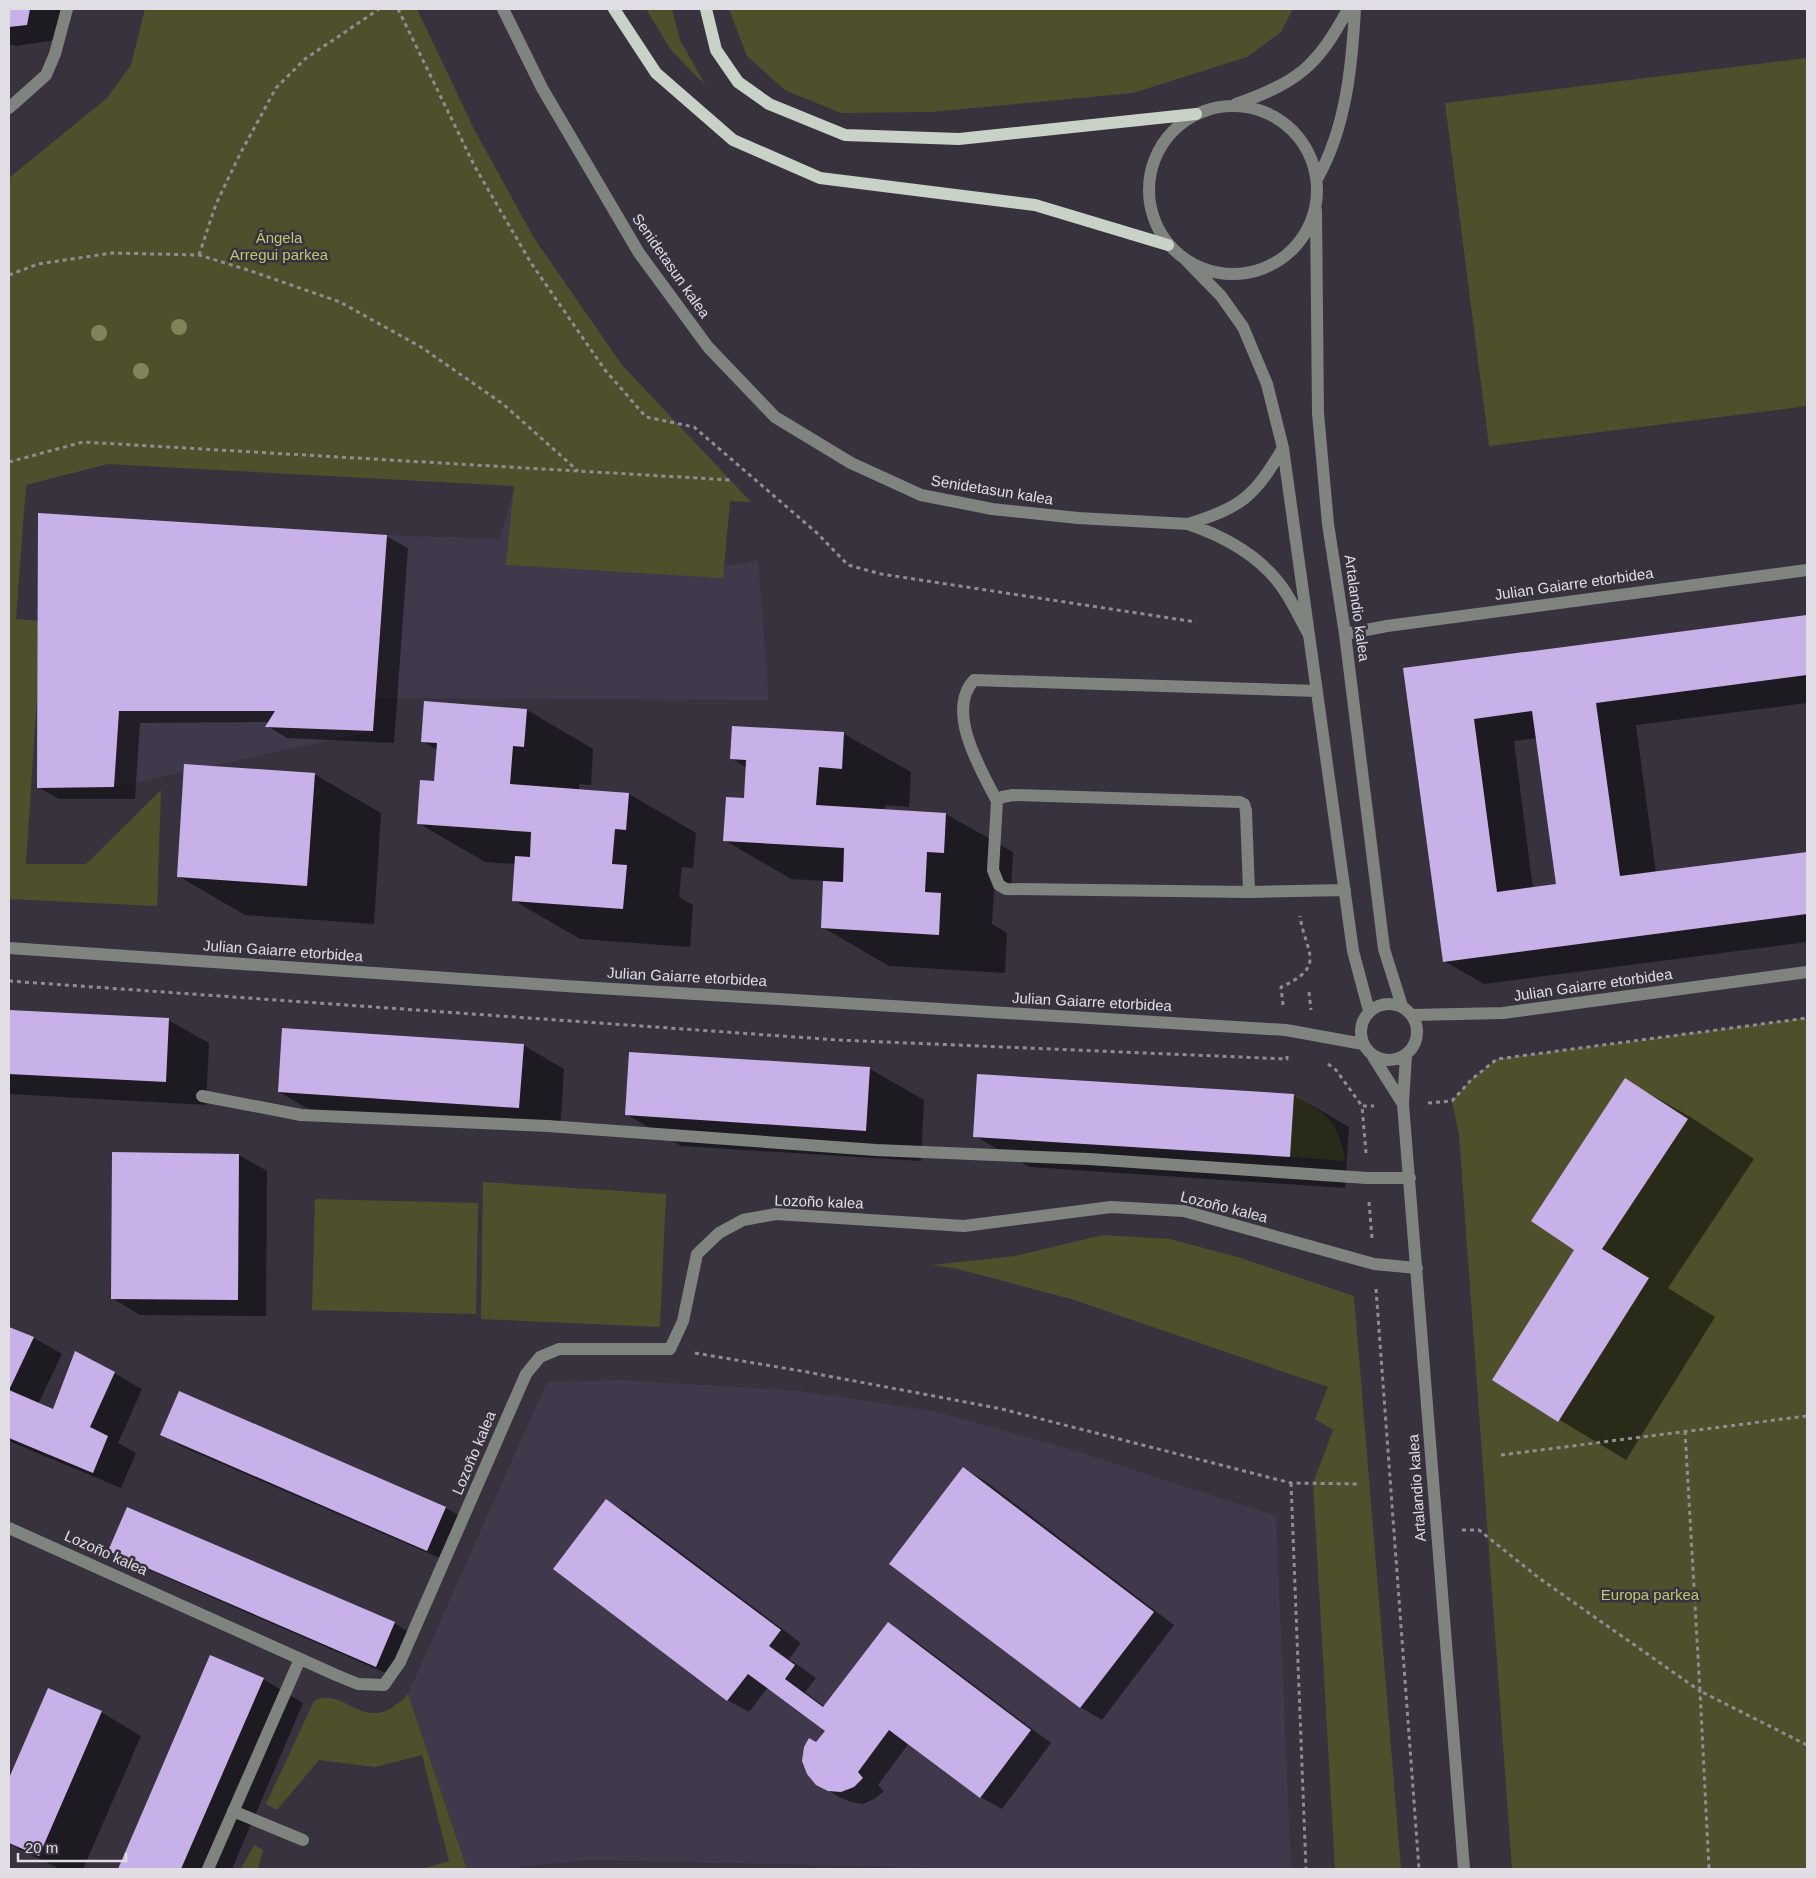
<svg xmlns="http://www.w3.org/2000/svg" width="1816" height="1878" font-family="Helvetica,sans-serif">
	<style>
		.built { fill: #40394b }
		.green { fill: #4e502c }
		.shadow { fill: #0007; fill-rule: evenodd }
		.building { fill: #c8b1e8; fill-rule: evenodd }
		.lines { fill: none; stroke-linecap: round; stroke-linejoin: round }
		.path { stroke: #908c96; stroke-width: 3; stroke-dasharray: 4 4; stroke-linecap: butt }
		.minor { stroke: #7f847e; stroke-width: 12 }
		.major { stroke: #c9d2c6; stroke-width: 12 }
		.tree { fill: #83835a }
		.labels { text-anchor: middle; stroke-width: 5; stroke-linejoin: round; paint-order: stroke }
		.park-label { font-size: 15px; fill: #c1c670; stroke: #37323e }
		.street-label { font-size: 15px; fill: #e0dde5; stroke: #37323e }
	</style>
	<rect width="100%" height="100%" fill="#37323e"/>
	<!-- built -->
	<path class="built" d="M515 486 710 569 758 560 769 700 369 698 373 731 114 787 37 788 38 513 387 535 500 539Z
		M624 1380 800 1391 933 1411 1063 1447 1276 1516 1291 1869H1002L592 1860 494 1869H467L408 1694 547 1382Z"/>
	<!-- green -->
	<path class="green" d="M145 9H417L474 129 534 238 622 365 751 502 730 501 723 578 506 565 514 486 108 464 26 485 16 619 42 621 26 864H86L161 790 157 906 9 899V178L107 98 131 65Z
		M646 9H672L680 40 706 86 671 50Z
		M729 9H1293L1281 32 1247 57 1133 93 931 112 841 113 785 90 747 56Z
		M1807 58V406L1489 446 1445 103Z
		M1807 1018V1869H1512L1459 1135 1452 1101 1472 1079 1497 1059Z
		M1294 1094C1328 1117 1338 1118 1345 1161L1290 1157Z
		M483 1182 666 1194 660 1327 481 1319Z
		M315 1199 478 1203 476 1314 312 1310Z
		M1103 1235 1170 1239 1241 1258 1354 1296 1401 1869H1335L1313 1483 1333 1430 1315 1419 1328 1387 1071 1299 958 1269 932 1265 1015 1256Z
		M408 1694 467 1869H422L449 1861 422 1755 375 1767 319 1760 277 1810 266 1804 314 1701C345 1684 366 1741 408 1694Z
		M254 1845 263 1850 258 1869H241Z"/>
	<!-- shadow -->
	<path class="shadow" d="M9 9H61L55 40 16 46 9 44Z
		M39 515 386 536 408 548 394 743 287 738 267 726 269 722 140 723 135 799H59L38 787Z
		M1807 616V703L1636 725 1656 873 1807 853V942L1484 984 1444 961 1405 669ZM1537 738 1557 885 1533 889 1514 741Z
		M527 710 593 749 591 785 579 784V790L629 794 696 833 693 868 682 867 679 897 693 905 690 947 580 939 513 900 515 864 485 862 418 823 435 783 437 750 422 741Z
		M733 727 844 734 911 772 909 807 885 805V810L946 814 1013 852 1011 891 994 890 992 924 1007 933 1005 973 889 966 822 927 825 881 791 879 724 840 745 799 747 768 731 758Z
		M314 774 381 813 374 924 245 915 178 876Z
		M9 1011 168 1020 209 1043 206 1105 9 1094Z
		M523 1045 564 1069 560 1131 319 1115 279 1092Z
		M870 1069 924 1100 921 1161 681 1146 626 1114Z
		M978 1075 1294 1095 1349 1127 1345 1188 1029 1167 975 1136Z
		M1626 1080 1692 1118 1754 1159 1668 1288 1715 1317 1626 1460 1494 1380 1575 1250Z
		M239 1155 267 1171 266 1316 140 1315 112 1298Z
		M9 1329 34 1338 62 1354 38 1404 53 1410 114 1373 142 1389 118 1443 136 1453 121 1488 9 1441Z
		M179 1393 446 1508 467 1520 449 1562 183 1447 162 1435Z
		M964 1469 985 1481 1174 1625 1102 1720 1080 1707Z
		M606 1501 628 1513 801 1643 789 1659 816 1678 805 1692 825 1707 888 1624 909 1636 1051 1743 1002 1809 980 1797 909 1743 878 1785 884 1791 876 1798 863 1804 851 1802 839 1797 817 1784V1743L827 1730 768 1687 749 1712 727 1700Z
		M110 1550 394 1623 415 1636 397 1678 131 1562Z
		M211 1657 263 1679 303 1703 232 1869H119Z
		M49 1689 101 1712 141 1736 83 1869H60L9 1844V1782Z"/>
	<!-- building -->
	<path class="building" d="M9 9H30L27 25 9 27Z
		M38 513 387 535 373 731 265 727 275 711H119L114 787 37 788Z
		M1807 615V675L1596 703 1620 876 1807 852V914L1443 962 1403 668ZM1532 711 1556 884 1497 892 1474 719Z
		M424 701 527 709 524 747 513 746 510 784 629 793 626 830 615 829 612 864 627 865 623 909 512 901 515 856 530 857 531 832 417 824 420 780 434 781 437 743 421 742Z
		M732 726 844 732 842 769 819 767 816 805 946 813 944 853 927 852 925 892 941 893 939 935 821 928 823 881 843 882 844 848 723 841 726 797 744 798 746 760 730 759Z
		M184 764 315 773 307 886 177 877Z
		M9 1010 169 1018 166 1082 9 1074Z
		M282 1028 524 1044 519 1108 278 1092Z
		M629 1052 870 1067 866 1131 625 1115Z
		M977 1074 1294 1094 1290 1157 973 1137Z
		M1625 1078 1688 1119 1602 1249 1649 1278 1558 1422 1492 1380 1574 1250 1531 1221Z
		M112 1152 239 1154 238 1300 111 1299Z
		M9 1327 34 1337 9 1390 53 1409 75 1351 115 1372 90 1427 108 1436 93 1473 9 1438Z
		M179 1391 446 1507 427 1551 160 1435Z
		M963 1467 1154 1612 1080 1708 889 1564Z
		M606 1499 781 1630 769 1646 795 1665 785 1679 823 1707 888 1622 1031 1730 980 1798 889 1730 858 1772 863 1778 854 1787 841 1792 828 1791 816 1785 807 1774 802 1761 804 1747 809 1738 816 1742 825 1731 748 1674 727 1701 553 1569Z
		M127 1507 395 1622 376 1667 108 1551Z
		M210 1655 264 1678 181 1869H118Z
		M48 1688 102 1711 39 1856 9 1843V1778Z"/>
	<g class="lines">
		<!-- path -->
		<path class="path" d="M398 9 475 167 531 263 605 370 646 417 694 427 817 533 848 565 881 574 1196 622
			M199 255 216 204 240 154 276 88 305 59 379 9
			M9 275 38 264 112 253 199 255 248 270 340 302 421 347 503 404 578 471
			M9 462 83 442 731 480
			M9 981 838 1040 1287 1059V1056
			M1309 992 1311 1010
			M1283 1005 1281 987C1328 966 1305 952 1300 916
			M1328 1064 1336 1070 1362 1106
			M1428 1103 1452 1101 1472 1079 1497 1059 1807 1018
			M1366 1153 1362 1106H1374
			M1369 1202 1372 1238
			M1376 1289 1419 1869
			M695 1353 807 1372 1002 1409 1291 1483 1360 1484
			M1685 1431 1700 1691 1807 1745
			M1501 1455 1807 1416
			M1291 1483 1306 1869
			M1462 1530H1479L1539 1578 1700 1691 1709 1869"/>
		<!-- minor -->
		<path class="minor" d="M503 9 542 88 639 253 708 347 775 417 851 463 921 495 992 509 1078 518 1188 524C1223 536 1256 553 1279 583 1291 598 1299 617 1308 633
			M1236 104C1297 83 1318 66 1348 9
			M1149 190a84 84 0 1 1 168 0a84 84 0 1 1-168 0Z
			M9 108 46 75 55 54 67 9
			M1317 179C1346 128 1352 66 1355 9
			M1316 210 1318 413 1328 524 1345 634 1384 949 1402 1006
			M1185 259 1221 296 1243 327 1267 384 1283 448 1353 951 1369 1011
			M1188 524C1242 507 1254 497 1283 448
			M1345 634 1387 626 1807 570
			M997 801C981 770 945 711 974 680L1317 691
			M1249 892 1246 811 1244 804 1240 802 1013 795 1002 797 997 801 993 870 999 885 1006 889 1249 892 1345 890
			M9 948 565 986 1286 1030 1363 1044
			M1361 1032a28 28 0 1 1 56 0a28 28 0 1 1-56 0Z
			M1413 1015 1503 1013 1807 972
			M1372 1055 1403 1104
			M1406 1055 1403 1104 1464 1869
			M202 1096 301 1115 548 1126 876 1150 1089 1159 1367 1178H1410
			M9 1528 336 1675 358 1684 384 1685 400 1662 526 1374 540 1357 559 1349H670L683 1321 697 1254 719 1233 743 1220 776 1214 964 1226 1111 1207 1184 1211 1374 1264 1417 1268
			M233 1811 303 1840
			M208 1869 300 1659"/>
		<!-- major -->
		<path class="major" d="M614 9 656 73 733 140 820 178 1035 205 1168 245
			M706 9 716 50 738 82 769 104 845 135 959 139 1196 114"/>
	</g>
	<!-- trees -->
	<g class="tree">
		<circle cx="179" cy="327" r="8"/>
		<circle cx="99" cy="333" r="8"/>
		<circle cx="141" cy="371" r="8"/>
	</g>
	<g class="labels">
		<!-- park labels -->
		<g class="park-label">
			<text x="279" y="243">Ángela<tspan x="279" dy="17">Arregui parkea</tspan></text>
			<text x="1650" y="1600">Europa parkea</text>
		</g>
		<!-- street labels -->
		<g class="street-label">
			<text transform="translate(671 266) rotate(55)" y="5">Senidetasun kalea</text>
			<text transform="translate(992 490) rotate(9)" y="5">Senidetasun kalea</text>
			<text transform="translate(1574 584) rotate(-8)" y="5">Julian Gaiarre etorbidea</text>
			<text transform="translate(1357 608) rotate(82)" y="5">Artalandio kalea</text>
			<text transform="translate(283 951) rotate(4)" y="5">Julian Gaiarre etorbidea</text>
			<text transform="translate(687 977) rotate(3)" y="5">Julian Gaiarre etorbidea</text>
			<text transform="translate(1593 985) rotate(-8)" y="5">Julian Gaiarre etorbidea</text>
			<text transform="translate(1092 1002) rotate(3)" y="5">Julian Gaiarre etorbidea</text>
			<text transform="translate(819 1202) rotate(2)" y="5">Lozoño kalea</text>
			<text transform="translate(1224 1207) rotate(14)" y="5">Lozoño kalea</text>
			<text transform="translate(474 1453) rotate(-67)" y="5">Lozoño kalea</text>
			<text transform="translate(1417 1488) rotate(-94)" y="5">Artalandio kalea</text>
			<text transform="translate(106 1553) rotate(24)" y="5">Lozoño kalea</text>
		</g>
	</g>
	<!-- border -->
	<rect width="1816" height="1878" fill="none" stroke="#e0dde5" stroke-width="20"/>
	<!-- scale -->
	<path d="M18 1853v8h108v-8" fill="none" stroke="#e0dde5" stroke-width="2.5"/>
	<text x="25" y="1853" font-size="15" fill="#e0dde5" stroke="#37323e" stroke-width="4" paint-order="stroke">20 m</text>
</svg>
